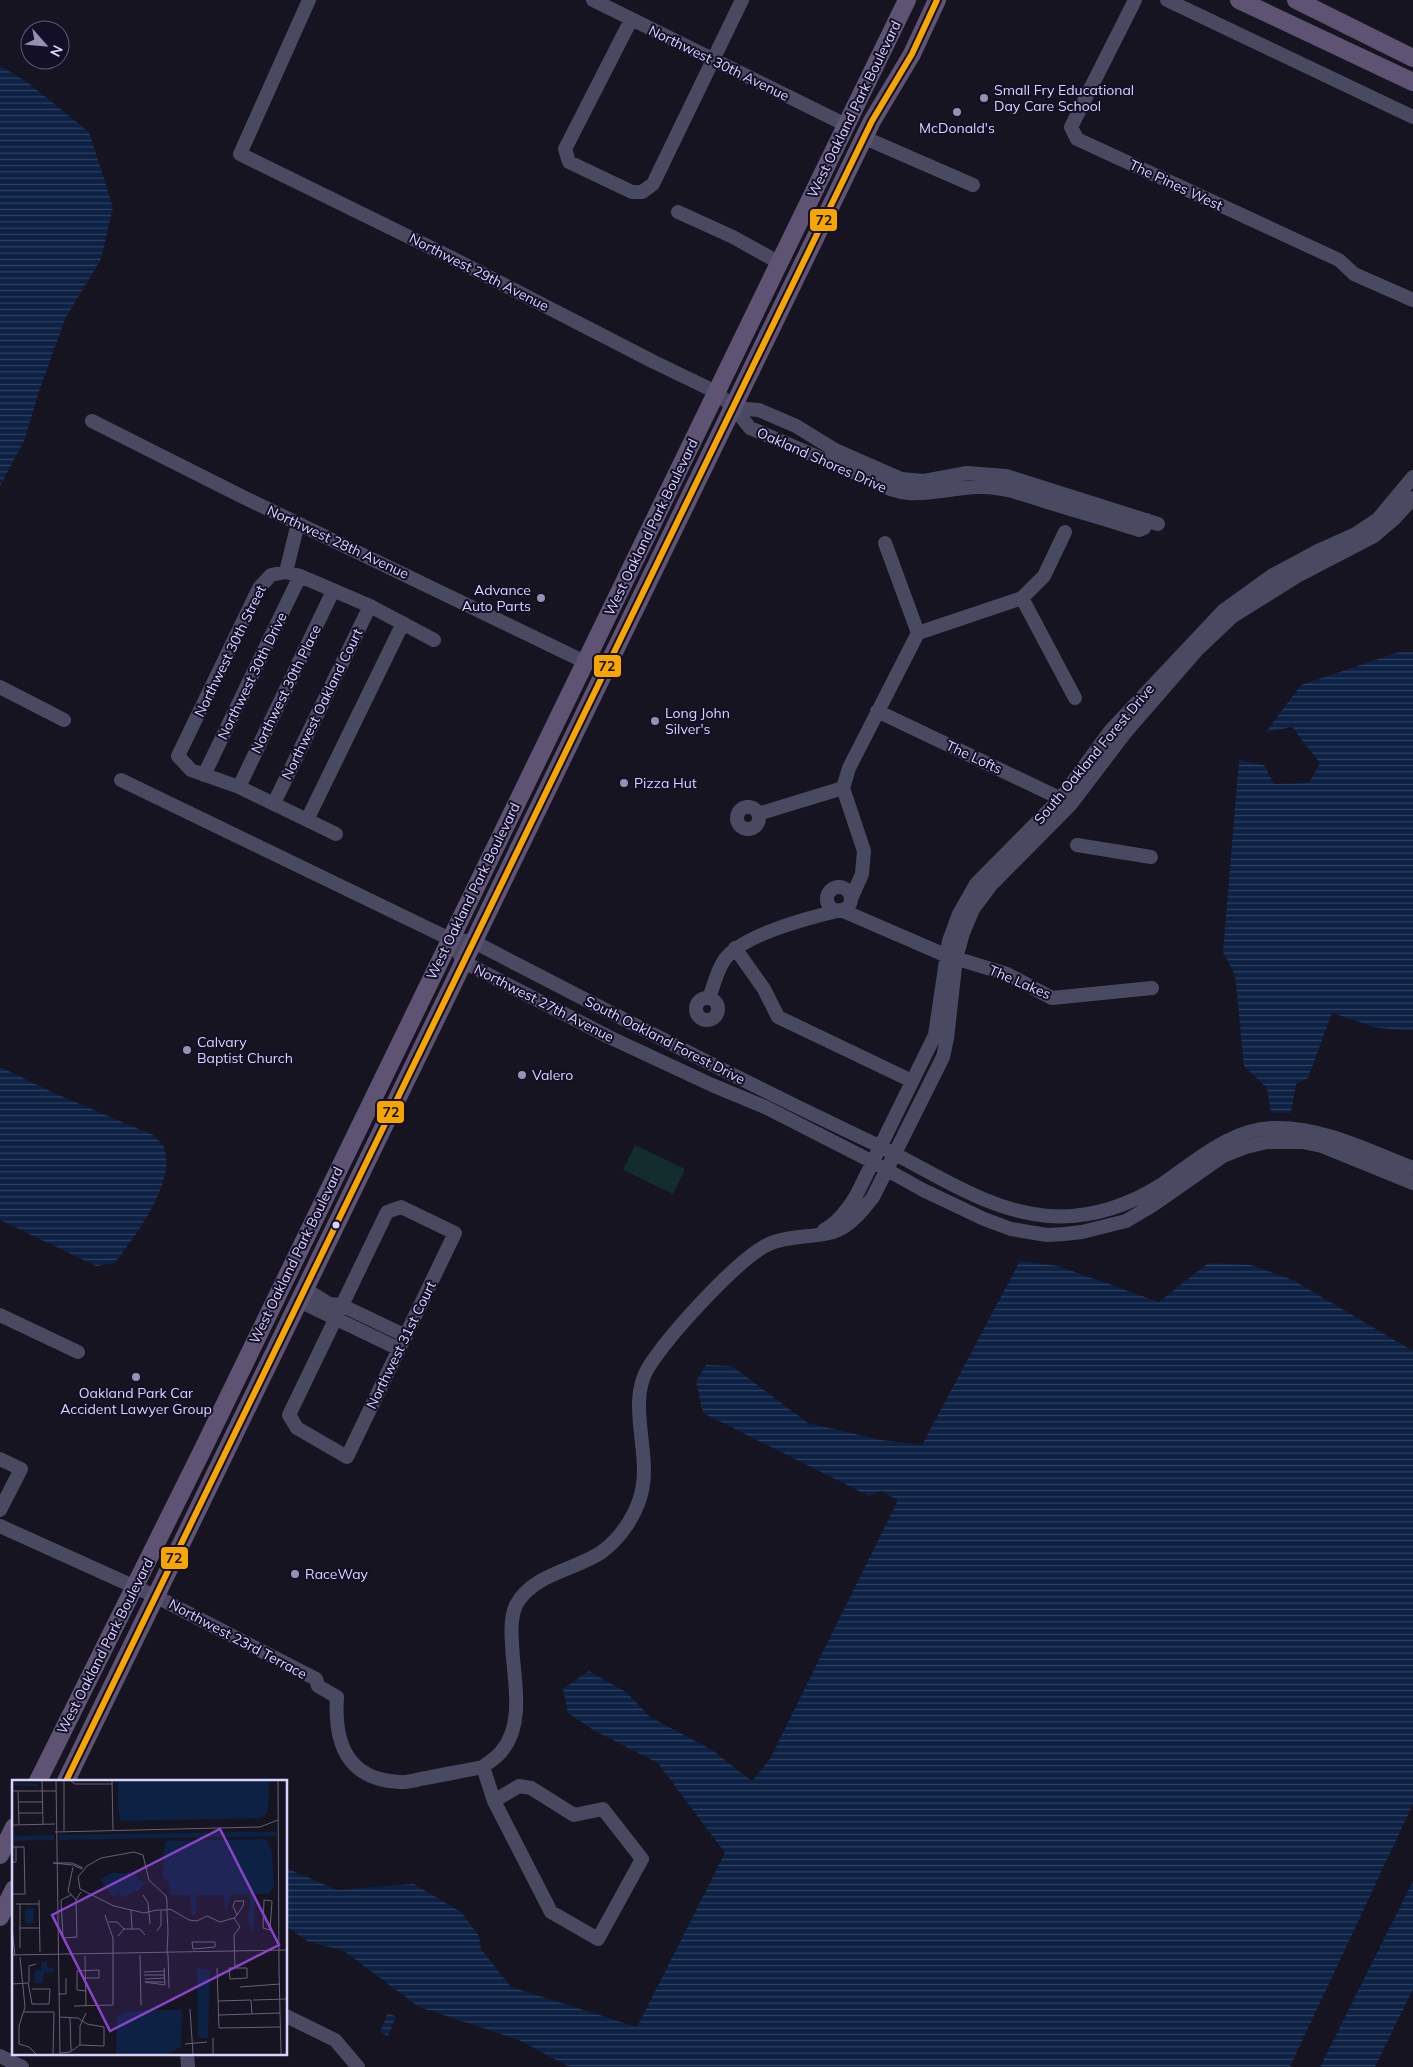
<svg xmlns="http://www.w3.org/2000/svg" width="1413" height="2067" font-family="Mulish,sans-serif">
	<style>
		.garden { fill: #132c2d }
		.water { fill: url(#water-rules) }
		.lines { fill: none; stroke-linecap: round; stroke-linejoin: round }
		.minor { stroke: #4a4962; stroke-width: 14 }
		.major { stroke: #5e5373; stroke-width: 18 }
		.bus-1-casing { stroke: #130f26; stroke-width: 10 }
		.bus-1 { stroke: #f7a600; stroke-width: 6 }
		.poi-dot { fill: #9591b1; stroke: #130f26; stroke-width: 2 }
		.bus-dot { fill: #d9d4ff; stroke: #130f26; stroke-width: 2 }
		.labels { text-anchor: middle; stroke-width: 4; stroke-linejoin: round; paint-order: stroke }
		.street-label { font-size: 14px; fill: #d9d4ff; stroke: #130f26 }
		.poi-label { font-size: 14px; fill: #d9d4ff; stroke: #130f26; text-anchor: start }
		.inset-river { fill: none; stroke: #0d2144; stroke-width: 2.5 }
		.inset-road { fill: none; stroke: #64617a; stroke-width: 1 }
		.view { fill: #8945c9; fill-opacity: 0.15; stroke: #8945c9; stroke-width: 2.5 }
		.inset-edge { fill: none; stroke: #d9d4ff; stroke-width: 2.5 }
		.line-badge { stroke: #130f26; stroke-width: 2 }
		.pale-badge-label { font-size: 14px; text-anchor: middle; font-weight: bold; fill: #111 }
	</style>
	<defs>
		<pattern id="water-rules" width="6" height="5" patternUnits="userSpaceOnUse" patternTransform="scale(1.25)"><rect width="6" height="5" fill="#0d2144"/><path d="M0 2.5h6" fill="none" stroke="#304060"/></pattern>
	</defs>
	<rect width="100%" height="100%" fill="#161421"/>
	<!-- garden -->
	<path class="garden" d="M635 1145 685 1169 673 1194 623 1170Z"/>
	<!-- water -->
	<path class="water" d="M0 66 27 82 89 132 113 207 101 259 66 317 39 391 25 439 0 486Z
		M1399 652H1413V1029L1412 1031 1378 1028 1332 1013 1308 1078 1296 1084 1291 1113H1271L1267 1088 1244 1066 1235 975 1223 952 1239 760 1264 765 1274 784 1309 783 1320 763 1292 727 1266 732 1301 685Z
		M0 1067 54 1093 153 1135C156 1138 162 1143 164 1147 177 1182 135 1236 115 1263L96 1266 0 1220Z
		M1020 1261 1058 1266 1159 1302 1208 1263 1251 1265 1293 1280 1413 1351V1804L1290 2067H569L519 2040 419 2007 344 1951 307 1941 286 1926V1868L337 1890 414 1884 461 1912 479 1936 481 1949 511 1987 637 2027 725 1853 658 1763 595 1731 568 1713 563 1689 589 1671 626 1692 650 1717 712 1750 752 1781 770 1759 898 1500 881 1491 869 1496 703 1413 696 1381 706 1365 732 1366 808 1423 881 1440 922 1445Z
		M1413 1881V1989L1375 2067H1320Z
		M388 2013 396 2017 388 2036 380 2032Z"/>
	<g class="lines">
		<!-- minor -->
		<path class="minor" d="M309 0 240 154 454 259 652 361 716 392 734 408 750 428 874 481C909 504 940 488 978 487 1001 486 1022 494 1044 501 1076 511 1108 520 1139 530L1144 528 1147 520
			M593 0 846 125
			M1135 0 1071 127 1077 139 1339 260 1354 274 1413 300
			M1167 0 1413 117
			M631 20 565 149 569 162 632 192H642L653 184 742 0
			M865 138 973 185
			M678 212 733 237 778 262
			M734 408 759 410 796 426 835 450 901 479 924 481 967 473 1006 476 1158 524
			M92 421 241 496 585 662
			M286 572 298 523
			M1022 598 1075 698
			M918 633 1022 598 1044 576 1065 532
			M0 687 64 720
			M877 711 1068 802
			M204 775 300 576
			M121 780 450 939 464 962 609 1037 712 1085 765 1107 871 1161 923 1190 984 1219 1011 1229 1047 1235 1064 1234 1082 1232 1126 1221 1153 1205 1223 1156 1246 1147 1267 1142H1302L1322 1146 1413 1183
			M239 787 333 591
			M843 788 849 768 918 633 885 543
			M843 788 864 851 862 874 851 899
			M274 803 370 606
			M737 818a11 11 0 1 1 22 0a11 11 0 1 1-22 0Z
			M758 814 843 788
			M307 820 403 623
			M336 834 239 787 191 770 178 756 259 588 271 575 286 572 300 576 370 606 434 640
			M1077 845 1151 857
			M827 899a12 12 0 1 1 24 0a12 12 0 1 1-24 0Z
			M841 910 945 955 1007 974 1052 998 1152 988
			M450 939 474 942C608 1011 741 1081 877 1145 932 1171 986 1211 1048 1216 1090 1219 1126 1207 1161 1185 1195 1162 1231 1128 1275 1128 1323 1127 1369 1151 1413 1168
			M735 948 764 989 778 1017 912 1081
			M696 1009a11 11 0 1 1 22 0a11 11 0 1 1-22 0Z
			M709 998C714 985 717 970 725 959 743 935 808 918 837 911
			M401 1207 455 1233 347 1457 297 1428 289 1415 387 1212Z
			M824 1230C838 1223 848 1209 856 1196L935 1035 949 941 959 914 976 884 1061 798 1111 730 1223 611 1273 575 1318 551 1354 535 1378 519 1413 477
			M305 1289 329 1304 341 1305 406 1336
			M299 1301 399 1349
			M0 1315 78 1352
			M0 1459 21 1469 0 1510
			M0 1526 155 1596 316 1679 318 1686 337 1697C334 1743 347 1780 400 1782 408 1783 418 1779 426 1778 445 1774 464 1771 483 1767
			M483 1767C489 1762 496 1758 501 1752 526 1723 513 1677 512 1643 511 1631 511 1616 516 1605 533 1573 577 1570 603 1551 619 1539 633 1519 639 1501 655 1459 625 1406 648 1368 668 1336 733 1264 765 1246 786 1235 811 1238 833 1232 850 1227 863 1210 873 1197L943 1057 947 1038 956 958 963 933 973 909 991 885 1071 804 1125 733 1197 650 1233 616 1297 576 1374 536 1394 519 1413 498
			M483 1767 494 1801 551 1912 598 1939 642 1859 603 1809 574 1815 531 1788 519 1786 494 1801
			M286 2016 335 2040 358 2067
			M187 2053 188 2067
			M0 2056 22 2067"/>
		<!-- major -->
		<path class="major" d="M1239 0 1413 82
			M1296 0 1413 58
			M38 1781 203 1449 907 0
			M66 1781 872 121 912 54 937 0
			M0 1855 14 1827
			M0 1917 14 1889"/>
		<!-- bus-1 casing -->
		<g class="bus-1-casing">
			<path id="bus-1" d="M66 1781 872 121 912 54 937 0"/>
		</g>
		<!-- bus-1 -->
		<use href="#bus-1" class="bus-1"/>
	</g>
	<!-- markers -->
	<g class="poi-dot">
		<circle cx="984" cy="98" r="5"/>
		<circle cx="957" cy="112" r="5"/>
		<circle cx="541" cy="598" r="5"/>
		<circle cx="655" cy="721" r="5"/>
		<circle cx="624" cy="783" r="5"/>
		<circle cx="187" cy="1050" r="5"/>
		<circle cx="522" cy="1075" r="5"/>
		<circle cx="136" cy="1377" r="5"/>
		<circle cx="295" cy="1574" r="5"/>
	</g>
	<circle class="bus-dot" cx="336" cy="1225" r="4.5"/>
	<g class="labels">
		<!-- street labels -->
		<g class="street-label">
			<text transform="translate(719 63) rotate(26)" y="5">Northwest 30th Avenue</text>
			<text transform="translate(854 109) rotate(-64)" y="5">West Oakland Park Boulevard</text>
			<text transform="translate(1176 185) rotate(25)" y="5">The Pines West</text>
			<text transform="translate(479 272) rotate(27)" y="5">Northwest 29th Avenue</text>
			<text transform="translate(822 460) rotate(24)" y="5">Oakland Shores Drive</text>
			<text transform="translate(651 527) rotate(-64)" y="5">West Oakland Park Boulevard</text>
			<text transform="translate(338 542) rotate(25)" y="5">Northwest 28th Avenue</text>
			<text transform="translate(230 651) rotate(-64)" y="5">Northwest 30th Street</text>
			<text transform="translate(252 676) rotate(-64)" y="5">Northwest 30th Drive</text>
			<text transform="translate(286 689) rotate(-64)" y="5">Northwest 30th Place</text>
			<text transform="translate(322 704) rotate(-64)" y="5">Northwest Oakland Court</text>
			<text transform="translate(1094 754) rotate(-50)" y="5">South Oakland Forest Drive</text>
			<text transform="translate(974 757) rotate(25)" y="5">The Lofts</text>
			<text transform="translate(473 891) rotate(-64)" y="5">West Oakland Park Boulevard</text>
			<text transform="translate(1020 982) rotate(23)" y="5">The Lakes</text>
			<text transform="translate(544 1003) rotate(27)" y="5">Northwest 27th Avenue</text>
			<text transform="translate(665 1040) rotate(27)" y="5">South Oakland Forest Drive</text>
			<text transform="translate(296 1255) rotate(-64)" y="5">West Oakland Park Boulevard</text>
			<text transform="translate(401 1345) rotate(-64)" y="5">Northwest 31st Court</text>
			<text transform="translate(238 1639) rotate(28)" y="5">Northwest 23rd Terrace</text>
			<text transform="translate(105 1646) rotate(-63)" y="5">West Oakland Park Boulevard</text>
		</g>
		<!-- poi labels -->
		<g class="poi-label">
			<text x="994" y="95">Small Fry Educational<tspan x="994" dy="16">Day Care School</tspan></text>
			<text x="957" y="133" text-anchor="middle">McDonald's</text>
			<text x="531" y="595" text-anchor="end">Advance<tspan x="531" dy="16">Auto Parts</tspan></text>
			<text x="665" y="718">Long John<tspan x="665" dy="16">Silver's</tspan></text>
			<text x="634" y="788">Pizza Hut</text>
			<text x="197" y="1047">Calvary<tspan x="197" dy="16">Baptist Church</tspan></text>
			<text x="532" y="1080">Valero</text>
			<text x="136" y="1398" text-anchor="middle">Oakland Park Car<tspan x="136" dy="16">Accident Lawyer Group</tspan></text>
			<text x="305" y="1579">RaceWay</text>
		</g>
	</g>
	<!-- overview -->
	<g transform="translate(12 1780)">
		<rect width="275" height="275" fill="#161421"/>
		<path d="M106 1H257L256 31 250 38 109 41 106 30ZM237 52H264L266 56 47 60V55ZM42 55V60L0 61V56ZM254 59 260 71 262 107 257 114H243L241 154 235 138 239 126 237 114H219L213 134 212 115H184V134L180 136 178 115H159L156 102 150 96 153 61ZM100 93H124L126 100 136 101 125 111 109 118 106 111 105 117 100 116 88 99ZM22 128V143L13 144V129ZM35 181V187L41 188 42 192 32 193 31 203H22L23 191 29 190 30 182ZM187 188 198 190 196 258H187L186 255 185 191ZM133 230H170L169 267 155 274H104L105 238 111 233Z" fill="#0d2144"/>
		<path class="inset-river" d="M0 4 26 5"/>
		<path class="inset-road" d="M30 1 31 44M44 1 48 274M52 1V51M59 1 63 4H100M100 1 101 50M266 1 267 190M0 11H44M6 11 7 44M6 22H30M7 33H30M0 45 43 44M43 52 248 47 266 40M0 67H12L13 114H0M0 82H4V67M61 87 56 111 64 120 69 112M70 89 61 85 41 83H60L71 88M59 115 49 120 51 158 65 157 64 120M131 115 136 123 138 144M27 120 28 172M252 120 260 121 258 150 251 148ZM4 124H27M8 124V168M119 130 120 149M222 138 228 147 222 155 223 188M97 142H105L112 149M0 148 3 175M8 148H27M145 151 149 145V131M106 156 112 149H128L133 155M180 162H203V167L181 169ZM0 175 275 170M128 175 129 225M156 175 155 173 156 151 155 131V121L154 116 137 100 131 75 122 72 89 78 75 86 66 97 68 109 102 126 132 133 145 130H155L157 129 160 130 177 140 185 141 195 136 208 142 222 138 225 135 231 126 232 121H223L221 126 225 135M156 175 157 208M73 176 74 226M205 188 207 248 269 247M217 188H235V198L218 199ZM267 190 269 274M132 192 153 191M132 195H153M74 198H87V190L65 191V210L74 211M133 199 153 198M16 202 20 224H37L38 209H20M17 202V186L24 184M133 202 153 205 152 188M133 202H153M0 204 16 203M228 207 268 204M46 214H54V198M241 220 275 219M206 221 239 220 240 234M62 226 101 225V158L93 135M178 229 181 274M12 232H42L41 274M207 235 268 233M47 237 66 238 75 244 92 247V266L68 265 58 272 48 273M58 238 59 271M201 258V274M7 264V246L13 227 8 177M7 264 17 267 24 274M173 264 195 262M68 265V246L74 233"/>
		<path class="view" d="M208 49 267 165 98 251 40 135Z"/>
		<rect width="275" height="275" class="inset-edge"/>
	</g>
	<g class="line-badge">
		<rect x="809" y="208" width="29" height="24" rx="5" fill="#f7a600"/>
		<rect x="593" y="654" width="29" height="24" rx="5" fill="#f7a600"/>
		<rect x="376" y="1100" width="29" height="24" rx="5" fill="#f7a600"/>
		<rect x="160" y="1546" width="29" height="24" rx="5" fill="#f7a600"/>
	</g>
	<g class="pale-badge-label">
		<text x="824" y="225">72</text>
		<text x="607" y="671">72</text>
		<text x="391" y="1117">72</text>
		<text x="174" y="1563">72</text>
	</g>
	<!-- north arrow -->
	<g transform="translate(45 45) rotate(117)"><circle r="24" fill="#130f26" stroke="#625e7d"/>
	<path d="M0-4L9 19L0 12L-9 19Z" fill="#9591b1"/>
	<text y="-8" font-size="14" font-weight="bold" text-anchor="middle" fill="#d9d4ff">N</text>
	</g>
</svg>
